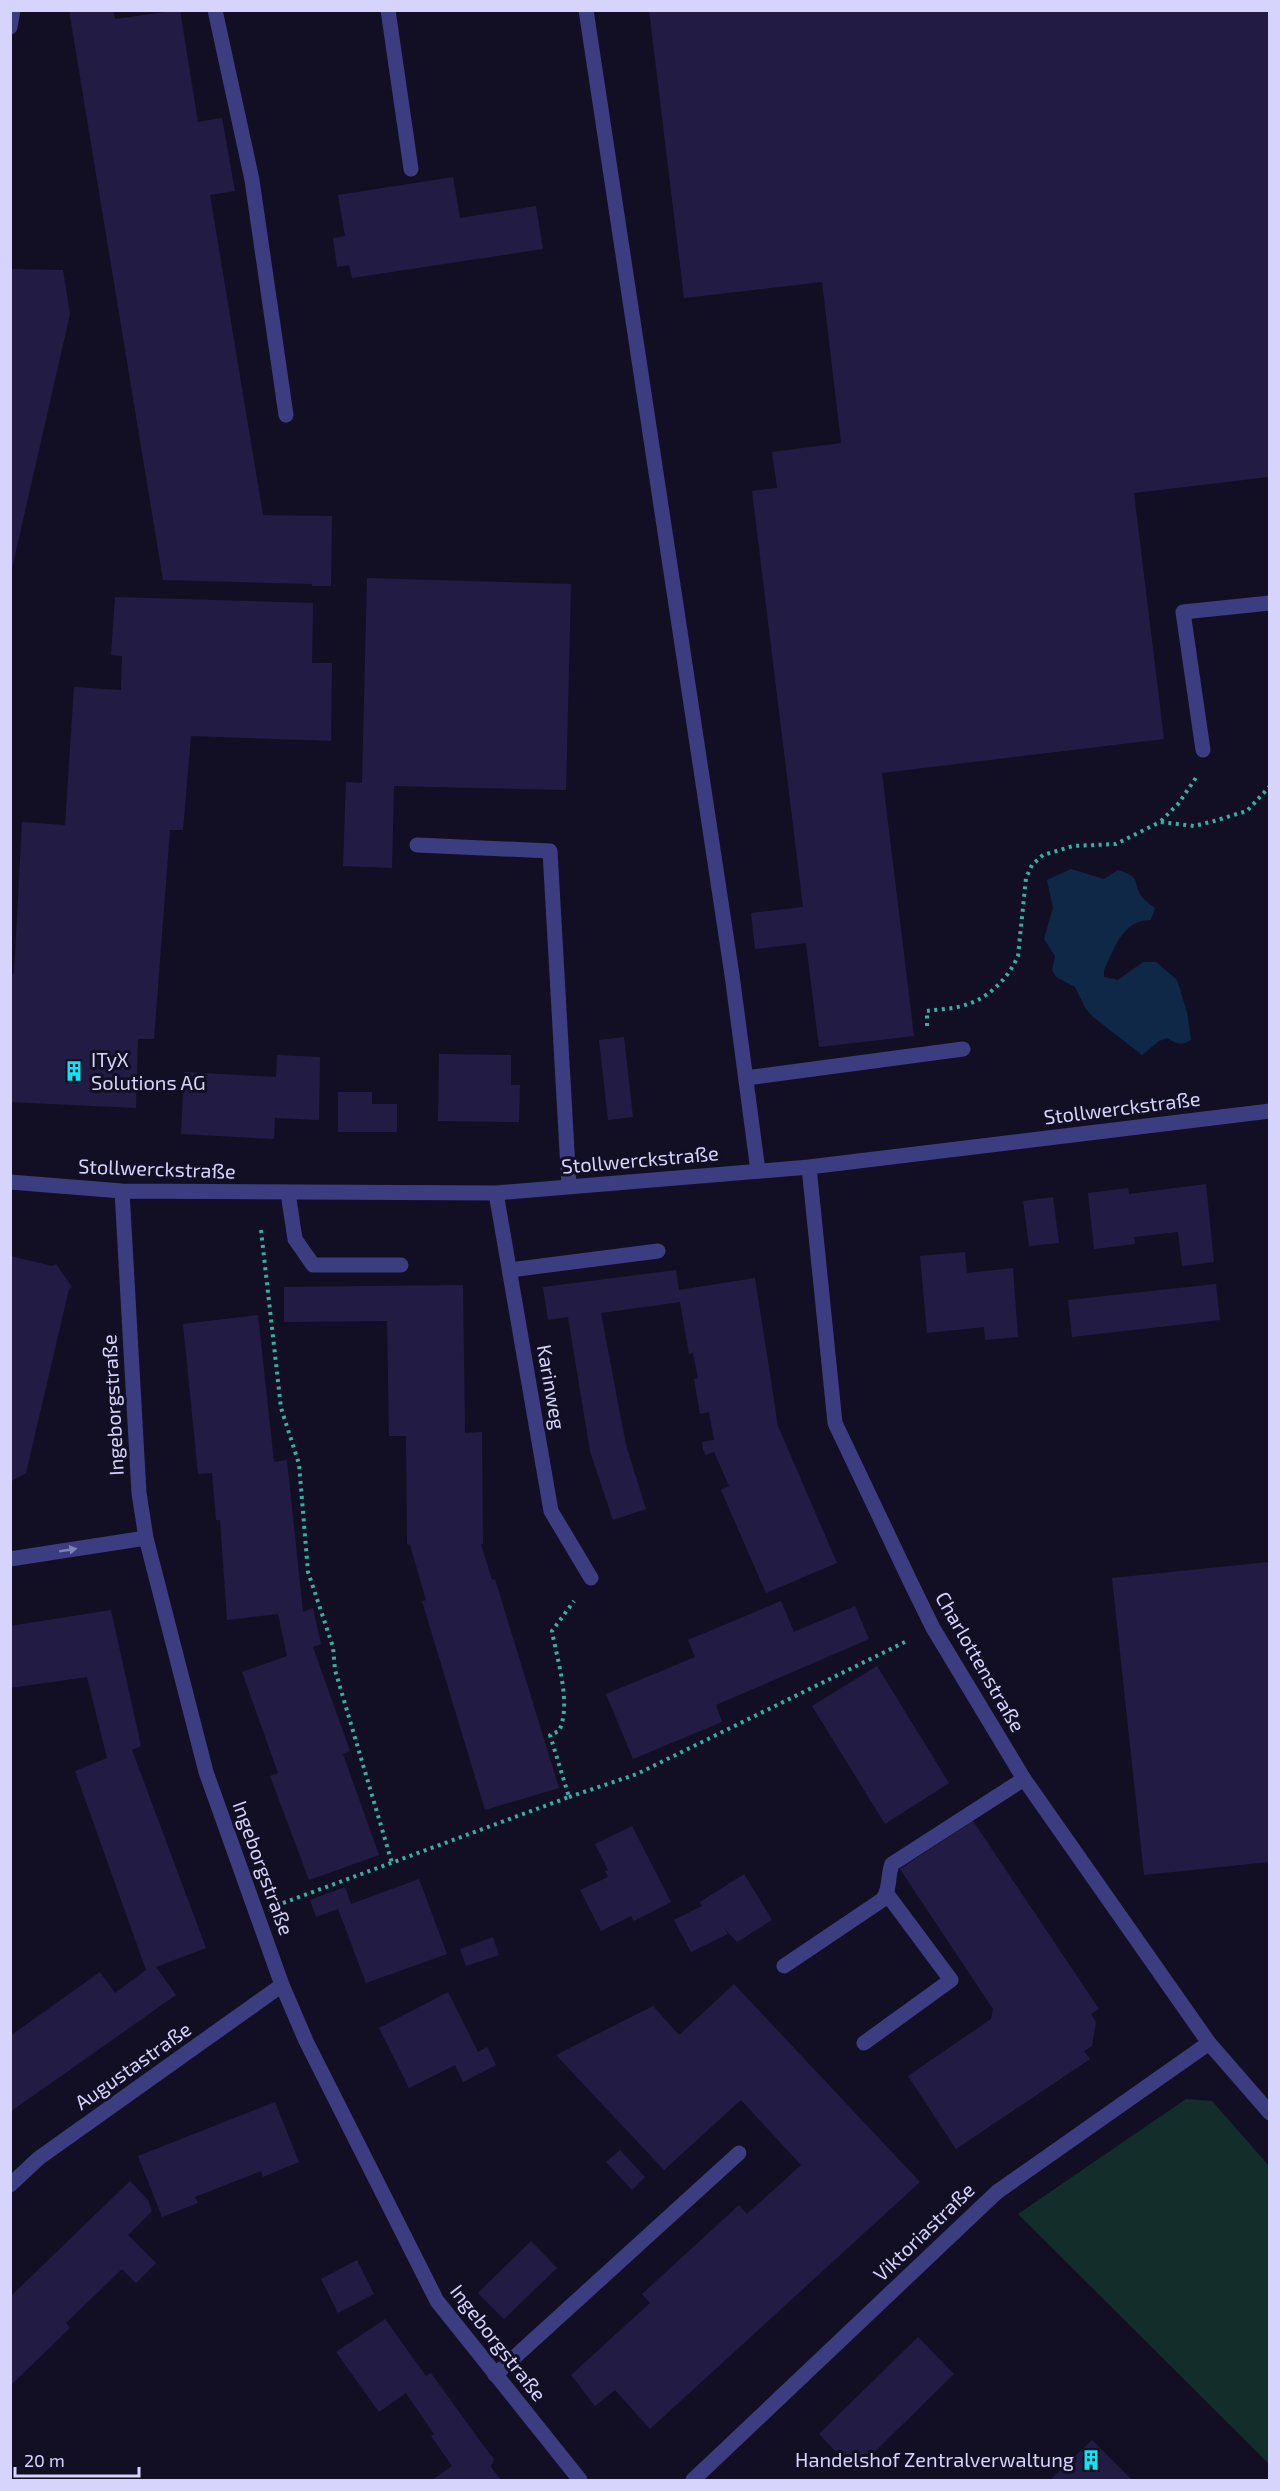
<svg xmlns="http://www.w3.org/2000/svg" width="1280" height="2491" font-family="'Exo 2',sans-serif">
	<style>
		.green { fill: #132d2b }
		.water { fill: #102847 }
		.building { fill: #221c44 }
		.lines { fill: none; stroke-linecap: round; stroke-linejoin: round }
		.path { stroke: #34b1a3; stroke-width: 4; stroke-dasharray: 3 4.5; stroke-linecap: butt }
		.lane { stroke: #3c3d81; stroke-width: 15 }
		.street { stroke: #3c3d81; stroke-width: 15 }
		.oneway { fill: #8181b9 }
		.labels { text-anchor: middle; stroke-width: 6; stroke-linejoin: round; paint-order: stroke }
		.poi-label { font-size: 20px; fill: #d6d4fd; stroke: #120f24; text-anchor: start }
		.street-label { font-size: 20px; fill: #d6d4fd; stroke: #120f24 }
	</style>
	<rect width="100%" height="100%" fill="#120f24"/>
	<!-- green -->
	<path class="green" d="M1186 2099 1212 2101 1269 2166V2464L1018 2214Z"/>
	<!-- water -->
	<path class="water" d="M1071 869 1104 879 1118 870C1144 878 1131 883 1143 898 1146 902 1152 905 1155 908L1151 920C1122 920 1115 948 1104 970V977L1118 980 1143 962H1156L1177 980 1187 1012 1191 1040C1181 1046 1176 1044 1167 1038L1159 1041 1142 1055 1092 1016 1086 1009 1075 987 1056 977 1052 970 1055 956 1044 939 1053 908 1047 880Z"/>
	<!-- building -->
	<path class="building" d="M69 10H113L115 19 180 10 198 122 222 118 235 191 210 195 263 515 332 516 331 586H312V584L163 580Z
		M649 10H1269V477L1134 493 1164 739 882 773 914 1036 819 1047 806 943 755 949 751 913 803 907 752 491 777 488 772 452 841 443 822 282 684 298Z
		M453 177 460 218 536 206 543 249 352 278 349 265 337 267 333 238 345 236 338 195Z
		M10 269 63 270 70 314 11 573Z
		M367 578 571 584 566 790 394 786 392 868 343 866 346 782 362 783Z
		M115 597 313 603 312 663H332L331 741 191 736 183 830H170L154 1039H138L136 1108 10 1102V974H14L22 822 65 825 74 687 121 690 122 656 111 655Z
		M624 1037 633 1117 608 1120 599 1040Z
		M439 1054 511 1055V1085H520L519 1122 438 1121Z
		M277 1055 320 1057 319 1120 275 1118 274 1139 181 1134 184 1072 276 1077Z
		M338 1092H372V1104H397V1132H338Z
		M1206 1184 1214 1262 1182 1266 1178 1232 1134 1237 1135 1244 1094 1249 1088 1193 1128 1188 1129 1194Z
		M1053 1197 1059 1243 1029 1246 1023 1201Z
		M965 1252 967 1273 1013 1268 1018 1337 985 1340 984 1327 927 1333 920 1256Z
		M10 1256 53 1266 56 1264 72 1287 69 1289 26 1473 10 1482Z
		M676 1270 679 1290 755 1278 778 1426 837 1563 766 1593 721 1490 729 1486 714 1452 706 1455 703 1449 702 1442 714 1440 709 1412 700 1414 694 1379 698 1378 693 1353 689 1354 680 1302 601 1313 626 1445 646 1509 613 1520 590 1451 568 1317 548 1320 543 1287Z
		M1216 1284 1220 1320 1072 1337 1068 1300Z
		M463 1285 465 1433 482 1432 483 1544H481L492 1580 495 1579 559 1788 485 1810 422 1601 426 1600 410 1545 407 1544 406 1436H389L387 1321 284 1322V1287Z
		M258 1315 274 1462 287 1460 303 1612 313 1608 321 1644 313 1647 350 1751 343 1754 379 1855 309 1880 270 1776 278 1773 242 1672 287 1656 278 1614 227 1620 220 1520H216L212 1473 198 1474 183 1324Z
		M1269 1562V1862L1144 1875 1112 1578Z
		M781 1601 794 1632 855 1606 869 1639 716 1705 722 1722 633 1759 606 1694 695 1657 688 1640Z
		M111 1610 141 1746 132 1750 206 1948 156 1967 176 1995 10 2112V2036L100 1972 115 1993 146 1970 75 1771 107 1758 87 1677 10 1688V1626Z
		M877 1666 949 1783 885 1824 812 1706Z
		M973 1821 1099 2009 1091 2014 1096 2022 1092 2046 1084 2051 1090 2059 956 2149 908 2076 991 2019 993 2009 900 1869Z
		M632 1826 671 1902 634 1921 631 1916 601 1931 580 1890 608 1877 605 1871 608 1870 595 1844Z
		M744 1874 772 1920 737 1942 723 1927 728 1934 691 1952 674 1920 702 1906 700 1902Z
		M419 1879 447 1954 366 1983 338 1909 316 1917 310 1900 345 1887 351 1904Z
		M493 1937 499 1955 466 1966 460 1949Z
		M734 1984 920 2182 650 2429 615 2390 595 2406 571 2375 650 2303 642 2294 739 2205 747 2214 801 2165 741 2100 664 2170 556 2055 653 2006 679 2035Z
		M448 1992 478 2052 487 2047 496 2065 463 2082 455 2065 409 2088 379 2028Z
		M275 2102 299 2162 263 2177 261 2171 195 2197 198 2203 162 2217 138 2156Z
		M620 2150 645 2177 632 2190 606 2162Z
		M130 2181 148 2200 152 2211 128 2235 156 2263 136 2283 122 2269 66 2323 70 2328 12 2384 10 2382V2297Z
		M531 2241 557 2268 504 2319 478 2293Z
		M357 2260 374 2294 338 2313 321 2279Z
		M385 2319 426 2376 431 2373 483 2445 494 2459 491 2467 501 2480H432L452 2466 431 2436 434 2434 406 2393 379 2412 336 2352Z
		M918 2337 954 2374 855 2471 819 2434Z
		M1092 2440 1132 2480H1050Z"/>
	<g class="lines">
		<!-- path -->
		<path class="path" d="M1161 821 1179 803 1197 776
			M927 1026V1011C940 1009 956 1009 968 1004 990 997 1009 977 1018 956L1026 878 1032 865 1043 855 1073 846 1116 844 1160 822 1194 826 1214 821 1247 811 1270 786
			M261 1230 281 1408 299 1464 308 1572 333 1647 335 1670 392 1863
			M569 1797 637 1774 909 1640
			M283 1903 569 1797 550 1735 559 1731C572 1704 557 1660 552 1631L574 1601"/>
		<!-- lane -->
		<path class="lane" d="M215 10 252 180 286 415
			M388 10 411 169
			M586 10 732 975 758 1171
			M10 27 13 10
			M1203 750 1183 612 1270 603
			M417 845 550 851 569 1186
			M746 1078 963 1049
			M288 1193 295 1239 313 1265H401
			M510 1270 658 1251
			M784 1966 882 1900C891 1890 887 1876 892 1864L1024 1779
			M864 2043 951 1980 887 1894
			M495 2375 739 2153"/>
		<!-- street -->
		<path class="street" d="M809 1167 835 1423 910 1581 933 1628 1024 1779 1209 2043 1270 2113
			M10 1182 122 1191 496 1193 809 1167 1270 1111
			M122 1191 139 1493 146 1538 206 1772 282 1985 306 2041 437 2301 580 2480
			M496 1193 551 1511 591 1578
			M10 1559 146 1538
			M10 2185 39 2158 282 1985
			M693 2480 997 2192 1209 2043"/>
	</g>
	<!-- one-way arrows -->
	<defs><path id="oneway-solid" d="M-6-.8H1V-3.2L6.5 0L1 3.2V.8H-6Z" transform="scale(1.5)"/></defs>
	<use class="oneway" href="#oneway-solid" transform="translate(68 1550) rotate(-9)"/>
	<!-- icons -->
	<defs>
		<g id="building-bare" transform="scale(1.62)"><path d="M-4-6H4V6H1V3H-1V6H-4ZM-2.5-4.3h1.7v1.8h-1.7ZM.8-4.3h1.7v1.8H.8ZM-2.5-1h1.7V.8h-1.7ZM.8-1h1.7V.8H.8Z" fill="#0ae8f3" stroke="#120f24" stroke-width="2.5" paint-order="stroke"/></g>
	</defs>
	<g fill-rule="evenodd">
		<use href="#building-bare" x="74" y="1071"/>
		<use href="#building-bare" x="1091" y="2460"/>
	</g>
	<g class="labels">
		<!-- poi labels -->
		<g class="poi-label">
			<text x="91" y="1067">ITyX<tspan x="91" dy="23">Solutions AG</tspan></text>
			<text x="1074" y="2467" text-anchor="end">Handelshof Zentralverwaltung</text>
		</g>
		<!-- street labels -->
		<g class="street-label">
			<text transform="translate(1122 1108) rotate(-7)" y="7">Stollwerckstraße</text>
			<text transform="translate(640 1160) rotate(-5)" y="7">Stollwerckstraße</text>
			<text transform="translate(157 1169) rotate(2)" y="7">Stollwerckstraße</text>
			<text transform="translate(551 1387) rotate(80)" y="7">Karinweg</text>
			<text transform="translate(113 1405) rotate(-93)" y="7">Ingeborgstraße</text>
			<text transform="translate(980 1662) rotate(60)" y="7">Charlottenstraße</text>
			<text transform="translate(263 1868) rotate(70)" y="7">Ingeborgstraße</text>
			<text transform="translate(133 2066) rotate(-35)" y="7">Augustastraße</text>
			<text transform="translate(924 2232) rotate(-44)" y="7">Viktoriastraße</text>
			<text transform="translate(498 2343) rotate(52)" y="7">Ingeborgstraße</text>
		</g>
	</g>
	<!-- border -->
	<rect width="1280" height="2491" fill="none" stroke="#d6d4fd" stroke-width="24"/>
	<!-- scale -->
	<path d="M15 2467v9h124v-9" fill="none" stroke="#d6d4fd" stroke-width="3"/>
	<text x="24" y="2467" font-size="18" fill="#d6d4fd" stroke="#120f24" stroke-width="4.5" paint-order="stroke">20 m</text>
</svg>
